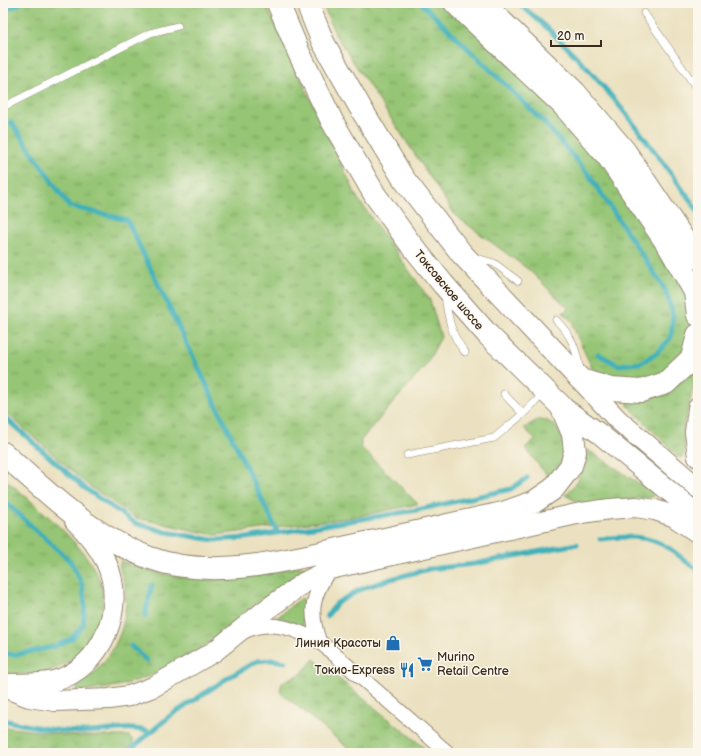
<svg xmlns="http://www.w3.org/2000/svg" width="701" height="756" font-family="'Balsamiq Sans',sans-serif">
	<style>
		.grass { fill: url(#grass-tufts); stroke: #687849 }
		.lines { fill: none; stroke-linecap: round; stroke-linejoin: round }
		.stream { stroke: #41b1ba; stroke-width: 5 }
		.service-casing { stroke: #93866f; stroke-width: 8 }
		.minor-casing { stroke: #93866f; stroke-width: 16 }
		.secondary-casing { stroke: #93866f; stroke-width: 22 }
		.primary-casing { stroke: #93866f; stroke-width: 24 }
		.service { stroke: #fff; stroke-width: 7 }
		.minor { stroke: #fff; stroke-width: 14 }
		.secondary { stroke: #fff; stroke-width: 20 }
		.primary { stroke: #fff; stroke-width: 22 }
		.labels { text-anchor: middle; stroke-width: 3; stroke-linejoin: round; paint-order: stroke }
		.street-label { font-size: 12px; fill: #3b2a1e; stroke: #fbf7ec }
		.poi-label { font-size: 12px; fill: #3b2a1e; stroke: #fbf7ec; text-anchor: end }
	</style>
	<defs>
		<pattern id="grass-tufts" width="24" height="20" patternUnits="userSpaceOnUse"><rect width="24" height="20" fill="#95c574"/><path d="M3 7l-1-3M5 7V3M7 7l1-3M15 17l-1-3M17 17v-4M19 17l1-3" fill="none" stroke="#7ba05f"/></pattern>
	</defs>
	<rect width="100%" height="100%" fill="#fbf7ec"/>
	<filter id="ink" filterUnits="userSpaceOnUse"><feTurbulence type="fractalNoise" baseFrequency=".025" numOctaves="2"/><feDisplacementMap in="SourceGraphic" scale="8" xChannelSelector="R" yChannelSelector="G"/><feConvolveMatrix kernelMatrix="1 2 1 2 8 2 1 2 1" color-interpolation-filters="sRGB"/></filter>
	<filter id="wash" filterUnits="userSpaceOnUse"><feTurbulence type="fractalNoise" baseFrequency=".012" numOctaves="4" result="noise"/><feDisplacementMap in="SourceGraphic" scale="16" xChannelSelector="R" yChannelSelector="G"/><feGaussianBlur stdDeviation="0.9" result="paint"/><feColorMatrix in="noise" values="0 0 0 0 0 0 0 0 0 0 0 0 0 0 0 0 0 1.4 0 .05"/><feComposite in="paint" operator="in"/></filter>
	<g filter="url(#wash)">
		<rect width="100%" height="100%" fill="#ebe1c0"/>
		<!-- grass -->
		<path class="grass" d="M3 3H265L358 199 430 300 441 337 426 365 361 440V447L418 504 348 518 215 535 136 518 88 485 3 410Z
			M322 3H446L509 64 603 164 679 279 689 302 692 327 685 350 672 366 652 379 634 383 608 378 592 368 573 327V323L563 313 568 308 529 270 456 216 336 36Z
			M698 360V371L684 424V455L680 458 628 406V400Z
			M537 420C540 420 544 420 547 421 560 425 567 447 562 459 559 466 554 473 550 479L525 448 535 439 524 428Z
			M588 450 652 492 653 495 652 497 583 505 565 495C586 477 578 470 588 450Z
			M3 477C31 502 93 549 101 586 104 598 103 611 100 622 96 634 90 646 79 654 54 674 34 678 3 672Z
			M121 561 147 570 175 576 211 580 241 578 302 566 305 567V569C290 582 273 591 257 603 247 611 238 621 227 629 184 663 134 690 77 691V687C110 663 130 630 125 588 125 580 117 568 121 561Z
			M301 598 304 600 303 626 274 620Z
			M314 659 431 753H354L280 692 282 682 301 674Z
			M3 727 76 736H129L133 740 132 745 122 753H3Z"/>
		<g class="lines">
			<!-- stream -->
			<path class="stream" d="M421 3 543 121 589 175 666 291 673 315 671 337 657 353 640 363 618 365 598 354
				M518 3C591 61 644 136 698 211
				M3 11 21 3
				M11 122 69 206 127 220 278 533
				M3 416 86 489 135 523 166 532 213 540 246 538 417 510 511 489 527 478
				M3 500 71 562 82 584 85 605 83 625 71 639 53 647 14 655 3 653
				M600 539C625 536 648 534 670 549 680 556 688 564 698 570
				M145 616 152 585
				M327 616 337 603 359 590 387 580 429 569 474 564 577 544
				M131 646 147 661
				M3 720C28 726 54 731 80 732 103 733 128 724 150 732
				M126 753 170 716 226 679 257 661 273 660 285 662"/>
		</g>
	</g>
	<g filter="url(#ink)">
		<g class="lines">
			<!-- service casing -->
			<g class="service-casing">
				<path id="service" d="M644 13 698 90
					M3 107 150 33 178 26
					M473 257 494 263 518 281
					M445 296C448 317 451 336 465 352
					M556 320C572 336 576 348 580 370
					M504 394 523 414
					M407 455 494 438 523 414 544 393"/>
			</g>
			<!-- minor casing -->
			<g class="minor-casing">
				<path id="minor" d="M245 631C271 619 295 629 319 641L448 753
					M319 641C309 611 312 596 329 570"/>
			</g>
			<!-- secondary casing -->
			<g class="secondary-casing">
				<path id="secondary" d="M484 3 576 92 626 151 698 259
					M581 380 617 419 698 488
					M561 406 600 434 698 515
					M698 408 695 432 698 457
					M5 684C21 683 38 685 54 681 103 668 127 606 106 562 98 546 87 533 75 521
					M3 687 29 697 55 701 109 699 129 696 153 687 215 651 263 612 305 582 330 569 581 513 610 509 636 507 655 510 673 516 698 533"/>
			</g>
			<!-- primary casing -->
			<g class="primary-casing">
				<path id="primary" d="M307 3 323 42 360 107 403 178 462 254 581 380 611 389 641 391 666 383 692 358 698 335
					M455 3 563 105 609 158 670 248 695 292 698 315
					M3 453C47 493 93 537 150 558 215 582 296 558 361 544 409 534 456 523 503 513L534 502 553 489 571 466 575 452 573 434 561 406 489 336 443 284 409 242 375 195 332 121 299 53 278 3"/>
			</g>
			<!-- service -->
			<use href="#service" class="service"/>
			<!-- minor -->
			<use href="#minor" class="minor"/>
			<!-- secondary -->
			<use href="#secondary" class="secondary"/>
			<!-- primary -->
			<use href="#primary" class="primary"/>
		</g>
	</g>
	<!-- icons -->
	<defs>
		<g id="shop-bare" transform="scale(1.2)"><path d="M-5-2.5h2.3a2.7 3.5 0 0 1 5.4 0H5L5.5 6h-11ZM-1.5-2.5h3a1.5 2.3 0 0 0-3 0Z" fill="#1f6fb2" stroke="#fbf7ec" stroke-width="2.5" paint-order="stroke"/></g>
		<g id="supermarket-bare" transform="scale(1.2)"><path d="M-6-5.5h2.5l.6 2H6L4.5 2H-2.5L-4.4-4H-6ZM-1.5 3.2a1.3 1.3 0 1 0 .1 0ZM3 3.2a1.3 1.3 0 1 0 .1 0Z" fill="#1f6fb2" stroke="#fbf7ec" stroke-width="2.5" paint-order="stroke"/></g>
		<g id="restaurant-bare" transform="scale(1.2)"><path d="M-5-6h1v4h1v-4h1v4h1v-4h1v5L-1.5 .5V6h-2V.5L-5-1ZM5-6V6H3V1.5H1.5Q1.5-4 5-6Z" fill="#1f6fb2" stroke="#fbf7ec" stroke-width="2.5" paint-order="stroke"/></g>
	</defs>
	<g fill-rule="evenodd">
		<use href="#shop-bare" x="393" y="643"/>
		<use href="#supermarket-bare" x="425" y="664"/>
		<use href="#restaurant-bare" x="407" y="670"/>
	</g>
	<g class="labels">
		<!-- street labels -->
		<g class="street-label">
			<text transform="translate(449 290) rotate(50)" y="4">Токсовское шоссе</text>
		</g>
		<!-- poi labels -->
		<g class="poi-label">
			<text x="381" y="647">Линия Красоты</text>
			<text x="437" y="661" text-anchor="start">Murino<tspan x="437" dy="14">Retail Centre</tspan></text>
			<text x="395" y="674">Токио-Express</text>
		</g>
	</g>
	<!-- margin -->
	<rect width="701" height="756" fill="none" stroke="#fbf7ec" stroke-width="16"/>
	<!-- scale -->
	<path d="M551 40v6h50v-6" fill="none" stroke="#3b2a1e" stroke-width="2"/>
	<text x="557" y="40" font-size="12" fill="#3b2a1e" stroke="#fbf7ec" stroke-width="3" paint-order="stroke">20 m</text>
</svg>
